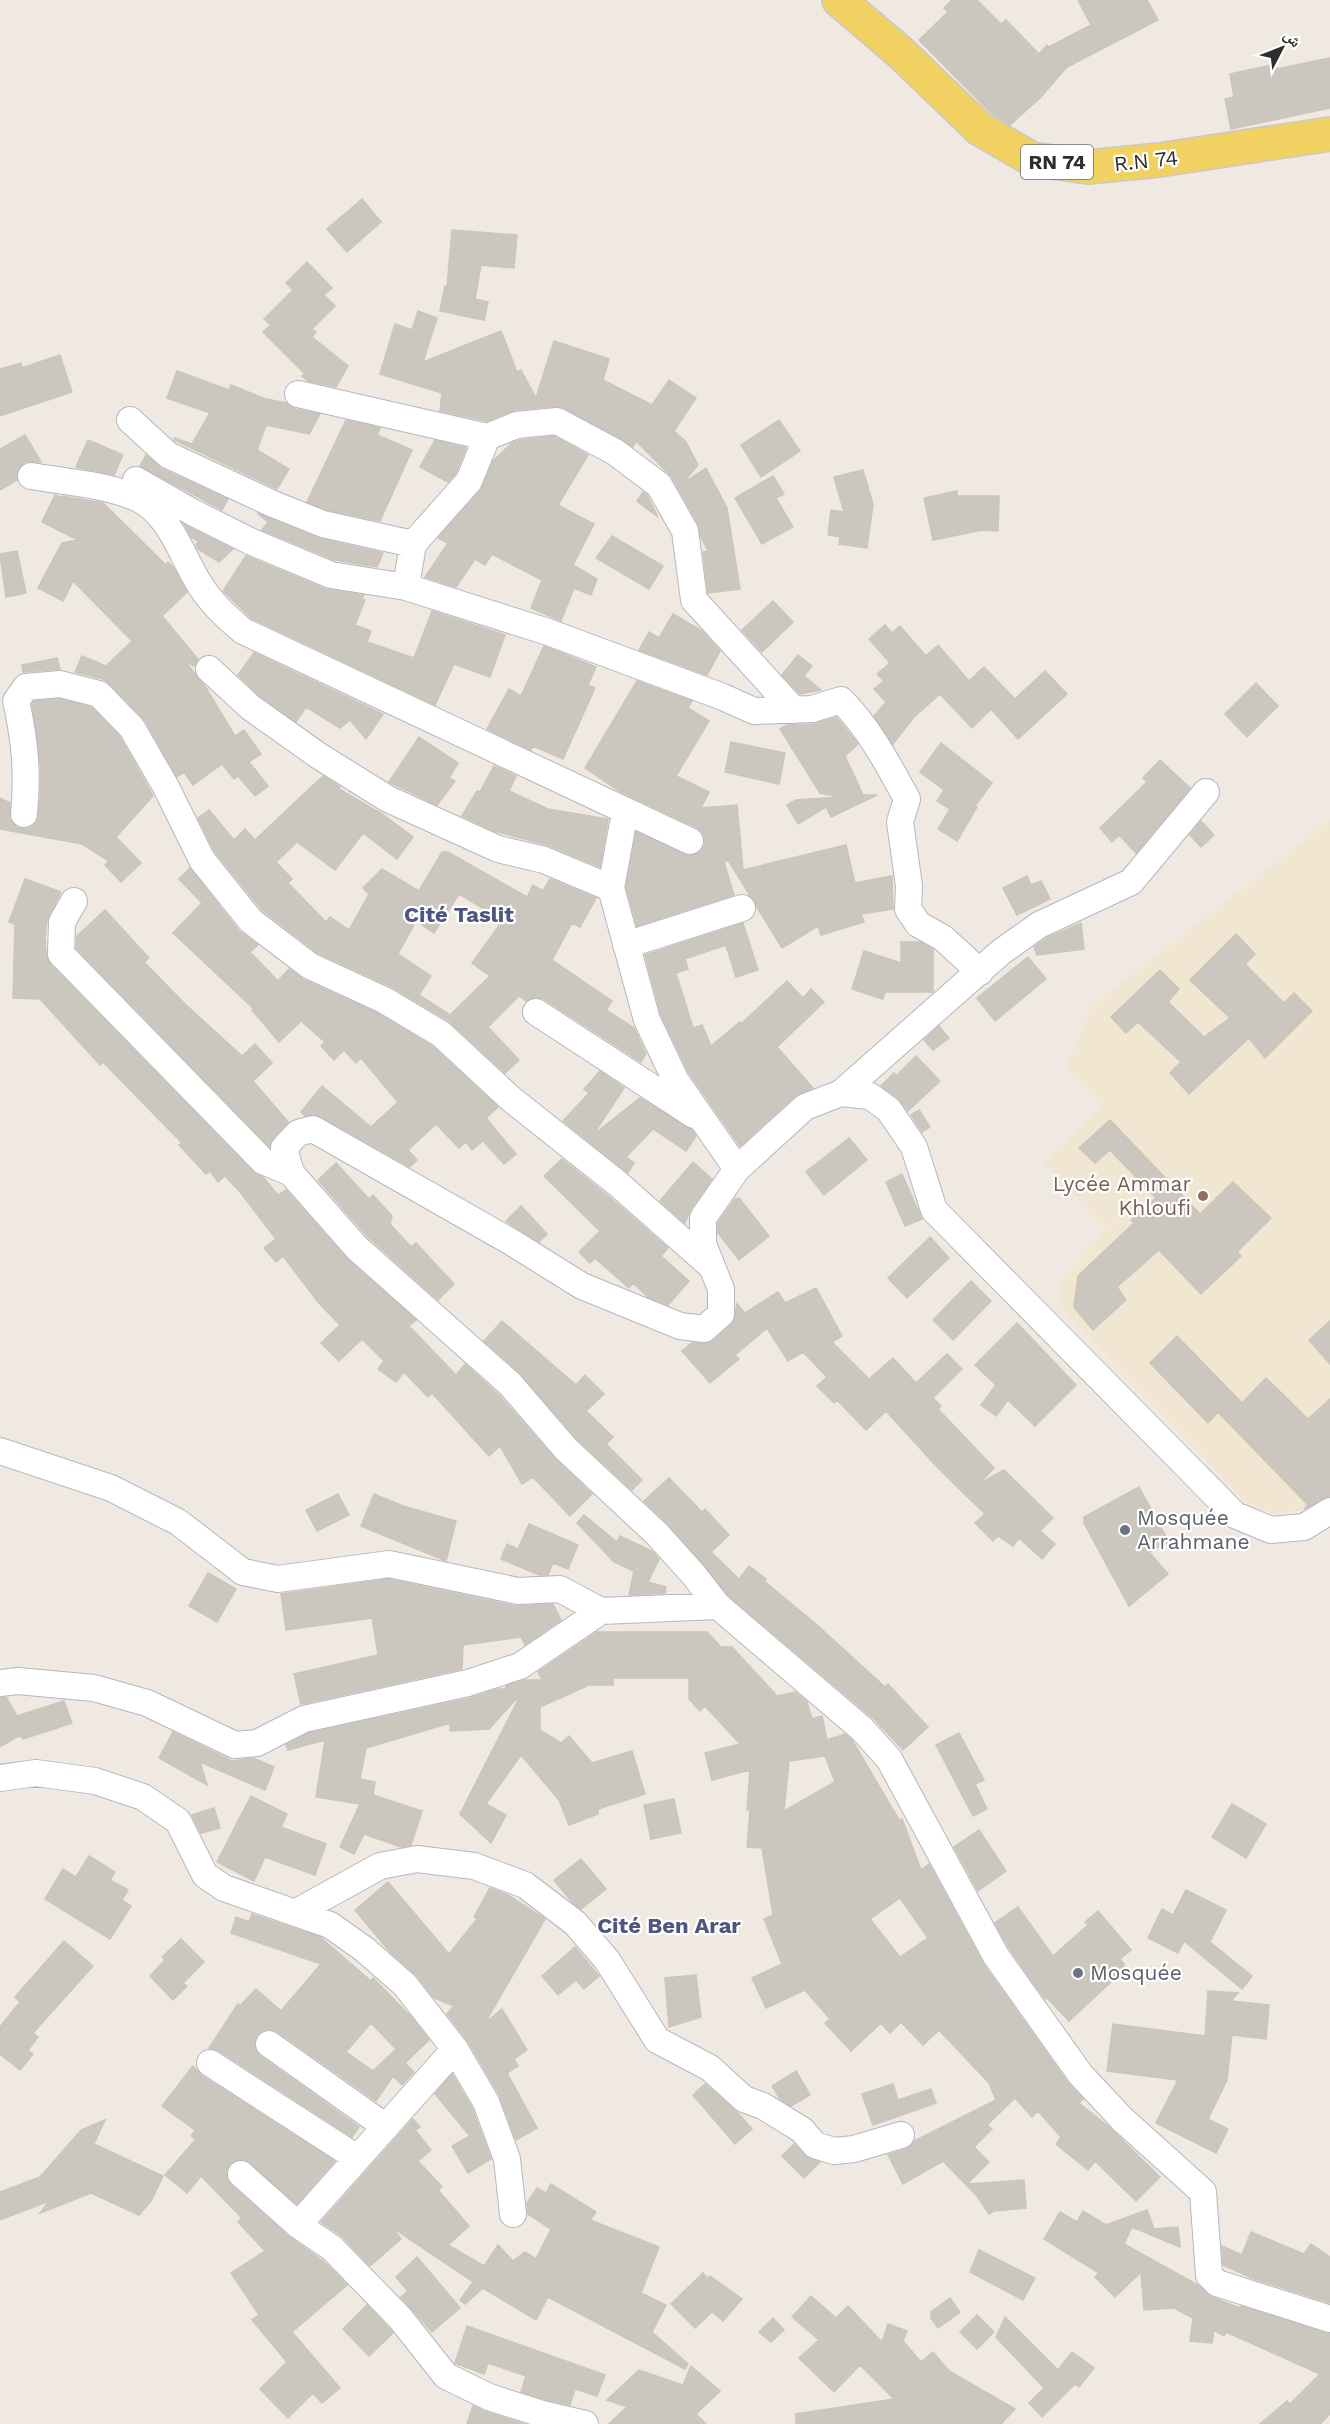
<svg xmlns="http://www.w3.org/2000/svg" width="1330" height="2424" font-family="'Work Sans','Noto Naskh Arabic',sans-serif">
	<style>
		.education { fill: #f0e6d1 }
		.building { fill: #cbc7bf; stroke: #cbc5ba; stroke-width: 1.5; fill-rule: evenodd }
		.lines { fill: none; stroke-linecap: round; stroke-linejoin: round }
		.street-casing { stroke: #b4b7c1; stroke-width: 28 }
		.primary-casing { stroke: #c9c9c9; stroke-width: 36 }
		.street { stroke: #fff; stroke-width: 26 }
		.primary { stroke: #f2d163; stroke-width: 33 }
		.education-dot { fill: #8d6e63; stroke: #fff; stroke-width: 2 }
		.worship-dot { fill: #6b7280; stroke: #fff; stroke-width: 2 }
		.labels { text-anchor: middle; stroke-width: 4.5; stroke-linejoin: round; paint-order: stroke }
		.shield { fill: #fff; stroke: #6d6d6d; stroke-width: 1.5 }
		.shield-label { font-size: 20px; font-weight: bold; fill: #2e2e2e }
		.street-label { font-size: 21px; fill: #2e2e2e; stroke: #fff }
		.education-label { font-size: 21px; fill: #785e54; stroke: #fff; text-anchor: end }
		.worship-label { font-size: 21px; fill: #5b616d; stroke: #fff; text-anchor: start }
		.neighbourhood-label { font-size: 22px; font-weight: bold; fill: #4d5680; stroke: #fff }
	</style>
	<rect width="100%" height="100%" fill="#efe9e1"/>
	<!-- education -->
	<path class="education" d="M1330 820V1496L1302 1510 1275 1514 1249 1505 1062 1309V1279L1107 1230 1044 1163 1103 1105 1066 1070 1092 1006Z"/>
	<!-- building -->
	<path class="building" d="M952 0H977L1001 24 1006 20 1039 54 1047 45 1049 47 1091 25 1078 0H1147L1158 20 1067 67 1040 98 1010 125 993 115 919 40 948 12 944 8Z
		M1330 58V108L1231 129 1225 99 1234 97 1230 74 1275 64 1276 69Z
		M362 199 381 222 347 252 327 229Z
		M452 230 517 235 514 268 481 265 475 299 488 302 484 320 440 311 445 286 447 287Z
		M307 262 332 288 324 295 335 306 312 329 316 332 312 337 348 366 336 387 308 381 302 376 305 374 263 332 271 325 264 319 293 290 286 283Z
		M418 311 437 318 423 362 501 331 517 372 521 370 536 398 554 341 609 359 603 380 652 405 669 380 696 398 674 431 686 442 698 465 683 483 706 468 727 508 740 589 708 593 703 552 708 551 701 537 698 524 672 477 636 441 633 447 564 408 556 406 515 410 487 421 440 411 442 393 380 374 395 324 412 330Z
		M60 355 72 392 0 416V369L21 363 22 368Z
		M177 371 229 390 231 385 266 399 287 403 295 409 320 414 309 434 266 425 257 450 289 469 277 489 174 440 175 438 192 444 210 413 167 398Z
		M346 420 380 428 377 435 412 450 380 521 327 510 307 502Z
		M779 420 800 451 761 477 741 445Z
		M25 435 41 462H25L19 467 17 480 0 490V449Z
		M554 436 588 455 558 505 594 524 573 565 597 579 591 595 574 588 561 621 531 608 542 580 492 554 485 565 475 559 456 587 425 577 448 543 438 538 480 491 493 461 512 443 521 440Z
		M88 440 123 455 114 475 76 467Z
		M435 440 466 448 456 473 448 482 420 467Z
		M146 455 162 469 228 499 222 510 140 466Z
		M863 470 873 504 867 548 839 544 840 537 828 535 831 510 844 512 834 477Z
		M773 476 784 494 776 498 793 527 762 544 735 498Z
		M957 491V496H999L998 531 982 530 933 540 924 498Z
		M643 492 647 495 658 517 637 501Z
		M55 495 62 498 63 496 103 503 166 565 168 562 174 568 187 592 162 616 198 659 194 666 185 661 206 688 235 736 244 730 261 754 249 762 268 786 255 796 238 776 234 779 222 764 193 785 184 772 177 777 145 720 110 684 103 679 75 672 82 656 106 666 132 641 73 581 63 601 38 588 62 543 78 540 42 522Z
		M257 513 318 538 383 553 377 567 335 560 262 530 268 522Z
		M185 525 233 549 219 562 198 549 196 545 198 541 191 537Z
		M612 536 663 566 649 589 596 558Z
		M17 551 26 593 6 597 0 554Z
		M246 556 325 589 364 595 362 599 365 600 355 625 371 631 367 642 414 658 432 611 505 635 490 677 454 664 435 705 251 618 223 591Z
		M773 601 793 622 762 652 742 630Z
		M673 614 702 631 720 651 707 675 639 650 649 632 659 638Z
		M885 625 892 633 900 626 926 656 938 645 969 681 984 667 1015 699 1045 671 1067 694 1018 739 991 709 972 728 940 694 914 717 893 744 874 716 886 702 874 689 884 681 877 674 890 663 869 639Z
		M544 646 596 667 588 685 595 688 563 759 533 746 531 750 487 729 509 689 521 696Z
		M254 653 383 714 366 739 350 720 340 728 306 707 296 722 259 695 238 675Z
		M798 655 812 666 804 676 821 690 800 694 782 675Z
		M57 658 60 669 23 672 22 665Z
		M637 681 692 701 688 708 709 721 676 776 709 792 701 808 737 805 743 870 846 845 855 883 892 876 893 909 861 914 864 922 821 935 818 926 782 948 728 860 724 862 734 895 637 926 626 887 636 832 691 856 699 853 704 847 705 840 703 833 696 827 621 792 585 768Z
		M1256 683 1278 706 1247 737 1225 714Z
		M59 699 91 707 120 737 153 796 116 837 141 863 121 882 105 865 109 861 82 844 0 829V798L10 803V820L16 827 23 829 30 828 37 822 40 800 41 771 32 704 34 701Z
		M836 717 858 744 845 756 863 795H877L831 817 826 807 798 824 787 805 796 800 839 797 820 793 780 729 787 725 813 724Z
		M419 737 458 763 449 778 455 781 437 805 389 782Z
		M731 742 785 753 779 784 725 772Z
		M941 743 992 783 975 806 977 807 957 841 938 829 950 809 937 801 944 790 920 772Z
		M1160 760 1190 788 1136 853 1119 835 1112 842 1100 828 1147 782 1143 778Z
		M494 766 516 776 509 791 548 809 608 819 600 867 550 846 494 831 462 816 477 791 480 792Z
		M323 776 340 787 339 789 382 814 413 837 397 859 363 833 335 870 297 842 276 862 292 879 288 883 326 922 330 917 349 930 369 894 363 888 382 869 419 891 442 852H448L527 897 533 885 543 891 550 879 596 898 580 927 572 923 552 960 612 1001 606 1010 634 1028 646 1054 641 1062 544 999 536 997 526 1001 519 996 488 1027 519 1060 505 1073 449 1021 390 986 318 953 262 910 215 852 198 818 209 810 234 840 245 829 255 840ZM459 894 503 920 472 963 490 976 450 1015 419 995 431 976 398 954 416 921 434 933Z
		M1201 821 1214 835 1201 847 1190 835Z
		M190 868 239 931 258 945 250 952 278 981 289 969 304 980 377 1013 432 1046 498 1107 486 1118 516 1154 504 1164 483 1141 472 1150 466 1142 459 1148 436 1124 408 1150 417 1160 410 1167 320 1116H305L301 1112 322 1086 371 1127 398 1102 361 1058 356 1063 344 1050 334 1060 321 1046 325 1042 301 1021 279 1042 252 1010 254 1009 173 933 202 903 179 879Z
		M1027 876 1031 885 1041 881 1050 899 1017 915 1003 888Z
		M25 879 61 892 47 921 45 937 46 954 50 964 252 1171 263 1177 278 1195 286 1190 346 1258 416 1320 409 1326 456 1375 465 1364 499 1395 555 1459 592 1494 570 1516 533 1477 522 1484 500 1446 489 1456 432 1393 428 1397 404 1372 396 1382 378 1369 384 1361 362 1339 339 1361 321 1343 340 1325 318 1302 283 1256 276 1262 264 1248 276 1239 240 1192 225 1176 218 1182 210 1171 206 1174 179 1145 182 1143 103 1062 100 1065 40 999 13 998 15 924 9 922Z
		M105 910 149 958 144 962 186 1005 242 1056 255 1044 272 1063 253 1081 288 1122 273 1138 269 1146 76 948 77 936Z
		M743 923 758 970 736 977 726 945 685 959 688 969 676 973 693 1028 702 1025 711 1046 740 1022 741 1024 787 981 803 998 811 989 824 1002 777 1047 813 1088 795 1096 740 1146 689 1073 661 1015 645 955Z
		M1081 923 1084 949 1037 955 1034 947 1047 938Z
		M1236 934 1255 954 1245 964 1284 1003 1294 993 1312 1011 1265 1058 1249 1038 1189 1094 1170 1073 1181 1062 1138 1022 1126 1033 1111 1017 1160 970 1179 989 1168 1002 1204 1037 1230 1018 1190 980Z
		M901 942H920L933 949V992H885L883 999 852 989 864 951 901 963Z
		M1028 957 1046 979 995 1021 977 998Z
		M939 1026 949 1038 933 1050 924 1040Z
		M916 1056 940 1081 908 1111 898 1098 881 1086 894 1073 896 1076Z
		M600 1071 624 1088 593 1135 640 1098 691 1129 696 1136 686 1151 653 1129 626 1157 634 1163 628 1173 563 1121 589 1093 584 1089Z
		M919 1110 930 1127 922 1132 911 1115Z
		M1110 1120 1200 1214 1233 1182 1271 1218 1237 1252 1241 1256 1201 1294 1159 1250 1117 1287 1126 1300 1093 1330 1074 1307 1078 1276 1134 1223 1131 1220 1156 1198 1110 1150 1095 1163 1079 1148Z
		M849 1138 867 1160 824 1195 806 1172Z
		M562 1159 607 1195 668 1248 661 1256 689 1281 668 1305 648 1297 633 1283 629 1288 595 1258 590 1263 579 1252 600 1231 544 1176Z
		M693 1162 712 1179 691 1209 685 1223 660 1201Z
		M336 1163 369 1199 373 1195 392 1216 390 1224 411 1247 416 1243 454 1284 438 1300 368 1237 318 1180Z
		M902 1174 922 1219 905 1226 886 1182Z
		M739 1198 769 1236 739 1260 718 1233V1223L735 1199Z
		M521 1206 547 1234 539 1242 506 1221Z
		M930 1237 949 1258 907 1298 888 1278Z
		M971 1281 991 1301 953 1340 933 1320Z
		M816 1288 842 1336 832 1342 869 1379 893 1358 916 1383 947 1354 962 1369 933 1398 941 1406 938 1409 994 1468 979 1484 1004 1470 1053 1518 1040 1531 1055 1544 1042 1559 1019 1538 1013 1546 998 1536 993 1541 975 1523 985 1514 938 1468 886 1411 866 1430 837 1400 834 1403 817 1386 827 1377 803 1352 788 1361 767 1328 735 1355 739 1359 710 1383 682 1351 692 1343H708L714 1340 734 1321 737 1304 745 1313 778 1292 785 1303Z
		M502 1321 576 1385 585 1375 604 1394 586 1411 613 1437 606 1444 642 1480 632 1490 577 1439 520 1373 484 1341Z
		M1330 1321V1364L1309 1340Z
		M1017 1323 1076 1385 1035 1426 1008 1400 996 1416 981 1405 996 1385 975 1365Z
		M1177 1336 1242 1403 1266 1378 1308 1419 1330 1399V1496L1304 1509 1308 1505 1218 1412 1208 1423 1150 1363Z
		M669 1478 702 1512 705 1509 729 1535 711 1552 739 1579 749 1566 766 1579 764 1581 816 1624 885 1687 888 1684 928 1727 903 1750 874 1719 729 1596 668 1524 644 1501Z
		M1139 1487 1169 1542 1149 1552 1168 1574 1129 1606 1084 1523V1517Z
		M338 1494 349 1515 317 1531 306 1510Z
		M374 1494 403 1506 456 1521 446 1561 361 1526Z
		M584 1515 617 1542 620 1536 652 1551 659 1559 648 1582 666 1587 665 1593 629 1595 634 1571 614 1562 577 1523Z
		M529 1524 578 1545 568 1569 553 1563 548 1575H539L501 1559 507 1544 518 1549Z
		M208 1573 236 1589 217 1622 189 1606Z
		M388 1579 515 1606 553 1604 561 1620 525 1645 521 1637 463 1645 462 1669 301 1704 294 1674 378 1655 372 1618 286 1630 281 1594Z
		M597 1632H707L721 1647H732L777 1696 795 1692 807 1702 812 1719 822 1716 827 1740 845 1734 852 1740 899 1820 902 1819 921 1870 929 1864 984 1965 1068 2083 1083 2099 1079 2103 1109 2127 1160 2177 1136 2201 1095 2161 1088 2170 1056 2144 1061 2137 1038 2111 1032 2117 1015 2098 987 2125 992 2129 974 2147 989 2162 967 2184 1024 2180 1026 2208 994 2211 989 2214 977 2196 943 2161 903 2184 888 2155 906 2149 914 2141 996 2100 989 2083 939 2030 923 2045 901 2022 890 2033 881 2023 851 2051 825 2023 830 2019 805 1990 766 2008 752 1978 782 1964 764 1919 773 1915 762 1848 747 1847 750 1810H747L750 1770 712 1780 705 1753 740 1744 705 1706 700 1711 689 1699V1678H613V1685H589L540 1707V1730L561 1743 569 1736 592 1763 632 1751 645 1794 598 1809V1814L569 1825 559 1800 521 1755 486 1804 506 1815 491 1843 460 1814 518 1700 516 1699 489 1729 450 1731V1723L366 1748 360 1779 375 1782 373 1795 422 1811 411 1845 401 1847 364 1834 354 1854 340 1847 360 1804 316 1797 325 1740 288 1750 286 1745 309 1733 471 1698 497 1689H506V1686L525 1680H542L538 1672ZM825 1756 835 1782 784 1811 789 1761ZM900 1898 928 1938 900 1957 870 1919Z
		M6 1697 17 1716 64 1701 72 1723 23 1739 20 1735 0 1747V1698Z
		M173 1732 232 1761 253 1758 274 1767 265 1790 200 1762 207 1785 159 1758Z
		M959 1733 984 1780 975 1784 987 1809 973 1816 936 1745Z
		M251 1796 287 1814 281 1827 326 1844 315 1875 265 1857 254 1881 217 1862Z
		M674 1799 681 1833 651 1839 644 1805Z
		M1232 1804 1266 1824 1246 1858 1212 1837Z
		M214 1808 220 1828 201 1833 192 1815Z
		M979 1830 1006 1871 978 1891 954 1847Z
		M89 1856 115 1872 110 1880 128 1890 122 1900 131 1906 110 1939 45 1899 63 1869 76 1877Z
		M581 1859 606 1889 581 1909 572 1902 554 1880Z
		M388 1882 449 1954 477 1919 474 1917 490 1888 508 1895 545 1919 485 2023 502 2009 527 2050 514 2059 518 2066 507 2073 537 2128 516 2140 499 2094 468 2041 447 2014 454 2006 434 1998 417 1976 390 1952 355 1910Z
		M1186 1890 1226 1910 1210 1942 1252 1976 1242 1989 1184 1941 1178 1953 1148 1938 1162 1909 1173 1915Z
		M1018 1907 1053 1956 1088 1925 1085 1922 1098 1911 1131 1950 1120 1959 1124 1964V1970L1069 2021 1047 1998 1045 1999 1009 1948 995 1923Z
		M252 1914 320 1937 371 1981 373 1978 412 2018 429 2040 405 2063 414 2072 402 2085 393 2076 376 2101 278 2032 270 2029 263 2030 257 2035 254 2043 256 2051 260 2056 359 2127 352 2137 218 2050 209 2048 238 2004 240 2006 256 1989 281 2011 321 1964 231 1933 236 1917 249 1922ZM371 2023 396 2049 373 2071 346 2052Z
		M181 1939 204 1962 183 1983 187 1986 173 2000 150 1976 165 1960 162 1957Z
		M64 1941 93 1966 33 2033 38 2037 28 2050 33 2054 20 2070 0 2054V2027L20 2002 15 1997Z
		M575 1947 599 1976 584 1989 576 1980 558 1995 542 1976Z
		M696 1975 701 2017 669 2027 665 1978Z
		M1208 1991 1238 1993 1231 2001 1269 2005 1266 2039 1232 2035 1227 2080 1208 2119 1228 2129 1216 2153 1156 2123 1178 2080 1107 2071 1113 2024 1205 2036Z
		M193 2066 202 2076 335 2161 297 2204 245 2160H237L230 2164 226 2172 227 2179 231 2185 288 2236 322 2260 347 2285 292 2332 340 2388 322 2403 313 2393 288 2418 260 2389 287 2362 252 2320 259 2315 231 2273 265 2251 238 2222 242 2218 201 2176 187 2193 165 2175 196 2139 191 2136 195 2130 162 2106Z
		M796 2071 810 2095 791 2106 780 2099 772 2086Z
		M452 2074 472 2108 491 2159 468 2173 452 2146 470 2136 435 2094Z
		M705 2084 738 2113 752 2129 735 2144 693 2095Z
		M893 2084 898 2100 931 2089 936 2103 873 2125 862 2094Z
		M413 2119 420 2127 415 2130 431 2150 418 2161 442 2187 438 2190 469 2226 448 2245 484 2266 498 2245 513 2261 525 2252 536 2259 551 2229 528 2214 527 2203 537 2188 546 2193 551 2184 596 2212 590 2220 659 2247 641 2293 666 2305 652 2332 688 2364 685 2369 548 2297 536 2320 483 2288 465 2304 460 2300 473 2282 396 2230 395 2231 401 2239 370 2266 343 2237 321 2222Z
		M105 2120 94 2144 163 2176 151 2201 139 2215 91 2193 40 2213 49 2201 0 2220V2192L40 2177 81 2130Z
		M794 2144 804 2155 820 2162 804 2178 782 2156Z
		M1147 2210 1154 2229 1178 2227 1180 2247 1132 2227 1124 2244 1198 2285 1212 2297 1240 2308 1241 2306 1330 2334V2414L1320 2424H1260L1287 2401 1290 2404 1320 2374 1226 2332 1224 2336 1214 2330 1212 2343 1190 2341 1193 2318 1174 2308 1144 2310 1141 2272 1115 2297 1095 2277 1099 2273 1044 2239 1060 2212 1077 2222 1083 2211 1106 2225Z
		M1251 2232 1304 2254 1311 2244 1330 2257V2303L1252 2278 1223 2265 1222 2246 1242 2255Z
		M979 2250 1035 2278 1023 2300 970 2272Z
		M417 2257 460 2308 432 2332 401 2297 408 2291 396 2277Z
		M703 2273 708 2279 710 2276 742 2299 723 2321 712 2312 695 2328 671 2304Z
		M811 2296 836 2318 848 2306 882 2342 888 2324 907 2331 903 2341 921 2362 933 2352 949 2371 1015 2409 1001 2424H796V2414L894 2399 860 2365 834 2392 799 2358 819 2340 792 2317Z
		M950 2298 960 2312 938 2328 931 2318V2312Z
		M367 2305 393 2333 369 2356 343 2329Z
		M977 2315 994 2332 977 2349 960 2332Z
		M1005 2317 1058 2370 1072 2352 1094 2368 1079 2387 1075 2384 1042 2417 1029 2403 1044 2388 996 2337Z
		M773 2318 784 2330 771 2342 759 2332Z
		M467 2326 605 2375 597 2396 575 2389 570 2405 546 2400 521 2392 526 2376 488 2363 484 2374 455 2363Z
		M691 2366 720 2391 696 2414 706 2424H609L627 2407 607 2400 639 2370 683 2385Z
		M473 2406 484 2411 524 2424H467Z"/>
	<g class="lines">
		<!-- street casing -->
		<g class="street-casing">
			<path id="street" d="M298 394 487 437
				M130 420 168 455 273 504 323 524 413 544
				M31 476C66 482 106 484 139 499 169 514 181 553 197 580 209 601 225 616 243 631L690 841
				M136 480 192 512 252 542 331 575 406 587 548 632 723 697 754 711 812 709 841 700C869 728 888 764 907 799L900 822 909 886 908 909 918 924 943 938 980 972
				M406 587 413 544 469 481 487 437 517 425 557 421 615 452 659 485 685 531 694 600 794 710
				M209 669 250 707 319 756 388 799 498 849 544 860 611 888
				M625 812 611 888 647 1020 676 1081 737 1169
				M24 814C28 773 25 741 16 701L26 687 60 684 99 694 132 728 166 787 202 860 251 921 310 966 384 1000 441 1034 511 1099 617 1183 711 1266
				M74 901 62 922 61 954 263 1161 291 1173
				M626 945 742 908
				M536 1012 694 1115
				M841 1093 1001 952 1039 925 1131 882 1206 792
				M0 1451 111 1488 178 1522 243 1572 278 1579 389 1564 518 1591 560 1589 601 1611 718 1606
				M1330 1511 1304 1527 1271 1530 1235 1515 934 1210 914 1147 889 1110 870 1096 841 1093 805 1107 737 1169 703 1218V1244L721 1289V1314L704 1329 680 1326 582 1286 513 1243 313 1129 298 1133 284 1148 291 1173 357 1248 510 1384 566 1449 657 1534 693 1574 718 1606 862 1729 889 1759 996 1956 1080 2074 1122 2119 1203 2192 1209 2275 1217 2283 1330 2319
				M0 1683 18 1681 94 1688 147 1703 235 1745 257 1743 304 1719 468 1683 520 1666 601 1611
				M0 1778 36 1773 95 1781 143 1797 178 1821 205 1875 224 1888 330 1925 364 1949 405 1985 455 2049 486 2102 507 2159 513 2214
				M295 1913 380 1866 417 1859 474 1866 525 1885 575 1923 607 1960 657 2040 710 2068 744 2099 763 2106 802 2130 815 2145 834 2151 854 2149 901 2135
				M269 2044 386 2127
				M210 2063 357 2158
				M241 2174 298 2225 332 2248 400 2318 446 2376 489 2397 542 2414 585 2424
				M298 2225 455 2049"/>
		</g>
		<!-- primary casing -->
		<g class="primary-casing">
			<path id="primary" d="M839 0 901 53 980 129 1032 159 1088 167 1159 160 1330 134"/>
		</g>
		<!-- street -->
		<use href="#street" class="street"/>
		<!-- primary -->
		<use href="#primary" class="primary"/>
	</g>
	<!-- markers -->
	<circle class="education-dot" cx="1203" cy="1196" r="6"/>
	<g class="worship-dot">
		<circle cx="1125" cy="1530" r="6"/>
		<circle cx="1078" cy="1973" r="6"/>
	</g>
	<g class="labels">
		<!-- shield labels -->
		<rect class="shield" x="1021" y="145" width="72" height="34" rx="4.5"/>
		<g class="shield-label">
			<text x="1057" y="169">RN 74</text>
		</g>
		<!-- street labels -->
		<g class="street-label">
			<text transform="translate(1146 161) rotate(-6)" y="7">R.N 74</text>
		</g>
		<!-- education labels -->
		<g class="education-label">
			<text x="1191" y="1191">Lycée Ammar<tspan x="1191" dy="24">Khloufi</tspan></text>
		</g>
		<!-- worship labels -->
		<g class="worship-label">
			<text x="1137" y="1525">Mosquée<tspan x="1137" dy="24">Arrahmane</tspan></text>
			<text x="1090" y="1980">Mosquée</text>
		</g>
		<!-- neighbourhood labels -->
		<g class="neighbourhood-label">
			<text x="459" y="922">Cité Taslit</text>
			<text x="669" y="1933">Cité Ben Arar</text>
		</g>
	</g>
	<!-- north arrow -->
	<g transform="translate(1282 48) rotate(48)" stroke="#ffffff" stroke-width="4.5" paint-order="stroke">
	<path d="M0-4.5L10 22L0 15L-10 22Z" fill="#2e2e2e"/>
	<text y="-9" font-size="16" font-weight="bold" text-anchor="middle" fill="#2e2e2e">ش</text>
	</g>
</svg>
